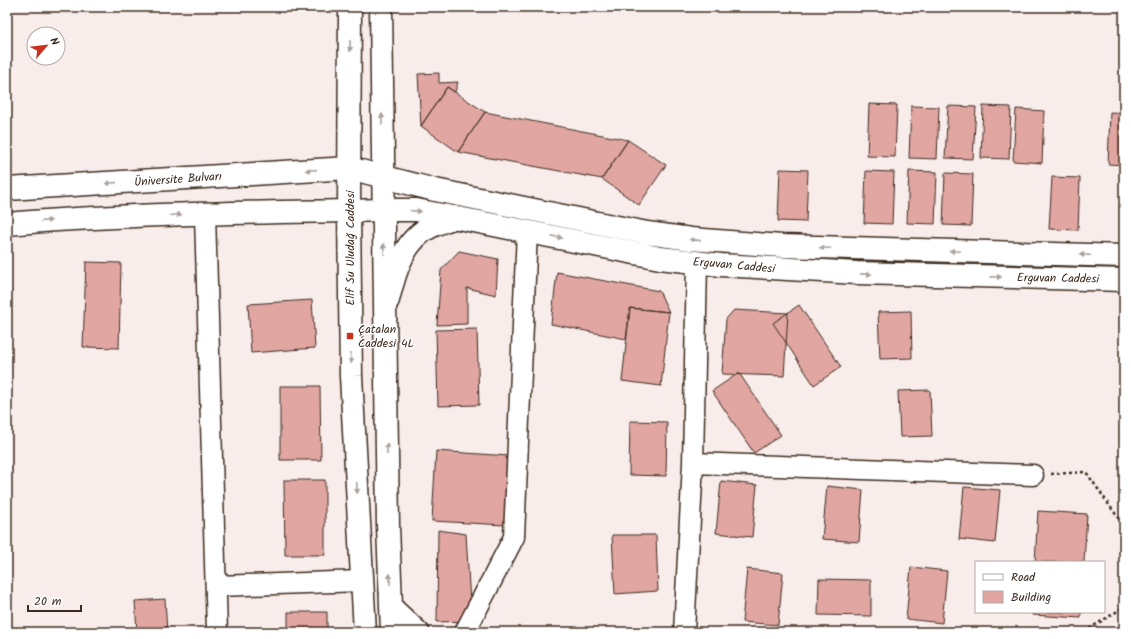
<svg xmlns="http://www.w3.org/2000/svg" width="1131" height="639" font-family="Kalam,sans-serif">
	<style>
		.building { fill: #e1a6a2; stroke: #3b2a1e }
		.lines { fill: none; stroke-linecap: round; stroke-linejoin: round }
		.minor-casing { stroke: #3b2a1e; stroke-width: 23 }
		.tertiary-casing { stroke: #3b2a1e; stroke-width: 25 }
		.secondary-casing { stroke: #3b2a1e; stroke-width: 25 }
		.path { stroke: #3b2a1e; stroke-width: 2.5; stroke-dasharray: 3 3; stroke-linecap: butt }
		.minor { stroke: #fff; stroke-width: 20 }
		.tertiary { stroke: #fff; stroke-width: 22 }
		.secondary { stroke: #fff; stroke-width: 22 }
		.oneway { fill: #a79f9a }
		.poi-dot { fill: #c8321e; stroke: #fff; stroke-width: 1.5 }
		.labels { text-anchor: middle; stroke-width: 3; stroke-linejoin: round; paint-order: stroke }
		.street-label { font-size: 12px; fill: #3b2a1e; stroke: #fff }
		.poi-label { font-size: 12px; fill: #3b2a1e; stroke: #fff; text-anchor: start }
	</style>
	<rect width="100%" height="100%" fill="#f9edec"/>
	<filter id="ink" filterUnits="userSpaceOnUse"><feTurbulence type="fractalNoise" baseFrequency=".025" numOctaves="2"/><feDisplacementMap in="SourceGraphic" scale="8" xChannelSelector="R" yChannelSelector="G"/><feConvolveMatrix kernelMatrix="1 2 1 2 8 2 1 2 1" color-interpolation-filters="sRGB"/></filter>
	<g filter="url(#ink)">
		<!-- building -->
		<path class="building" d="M439 73V83L458 82 455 92 447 87 421 126 418 74Z
			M447 87 485 112 458 152 421 126Z
			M869 104 897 105 895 157 867 156Z
			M911 106 939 107 937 159 909 158Z
			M948 106 976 107 973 159 945 158Z
			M983 106 1011 107 1009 159 981 158Z
			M1016 109 1044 111 1042 163 1013 161Z
			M485 112 628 140 602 179 458 152Z
			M1110 112 1124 113V165L1108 164Z
			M628 140 666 165 639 205 602 179Z
			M780 169 808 170 806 222 778 221Z
			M866 171 894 172 892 224 864 223Z
			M909 171 937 172 935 224 907 223Z
			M945 173 973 174 971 226 943 225Z
			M1052 177 1080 178 1078 230 1049 229Z
			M459 251 498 259 496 295 467 288V324L437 325 441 270Z
			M86 262 121 263 119 348 83 347Z
			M557 272 659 291 669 312 630 308 626 339 551 324Z
			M312 300 315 348 251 353 248 304Z
			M799 305 841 367 814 385 773 323Z
			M630 308 669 312 661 386 622 381Z
			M734 310 788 313 784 376 722 374 726 319Z
			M911 311 912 358 880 359 878 312Z
			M477 329 479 405 438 406 436 330Z
			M739 373 781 435 754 453 712 391Z
			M280 386H320L321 460H280Z
			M930 390 932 436 900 437 898 391Z
			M630 421 667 422 666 476 629 475Z
			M436 451 509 456 505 525 432 521Z
			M284 480H325V555H285Z
			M721 481 757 485 752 537 716 533Z
			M827 486 863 490 859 542 822 539Z
			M964 487 1000 490 995 543 959 539Z
			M1038 511 1087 514 1084 562H1035Z
			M438 530 466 534 471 621 437 622Z
			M612 535H656L658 591 615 594Z
			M911 567 947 571 942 623 906 619Z
			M747 569 783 573 778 625 742 622Z
			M819 579 871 580V616L818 615Z
			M165 599 167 632H137L135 601Z
			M288 612H327V632H288Z
			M1032 612H1081V618L1032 615Z"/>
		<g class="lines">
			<!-- minor casing -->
			<g class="minor-casing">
				<path id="minor" d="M205 214 217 632
					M693 463 1033 475
					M217 586 362 581
					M391 606 419 632
					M465 632 514 537 527 231
					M684 632 693 463 697 262"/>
			</g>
			<!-- tertiary casing -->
			<g class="tertiary-casing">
				<path id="tertiary" d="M349 168 435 190 647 233 691 239 782 246 1124 256
					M349 211 383 210H416L479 222 660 258 721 265 857 273 1124 280
					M388 300C395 271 404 238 434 225 441 222 448 220 455 217"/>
			</g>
			<!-- secondary casing -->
			<g class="secondary-casing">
				<path id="secondary" d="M350 7 349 211 351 376 365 632
					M381 7 388 526 392 632
					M7 189 349 168
					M7 224C121 214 235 213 349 211"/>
			</g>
			<!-- path -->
			<path class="path" d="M8 7 11 170
				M1051 474 1086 472 1124 526
				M1084 632 1124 607"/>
			<!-- minor -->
			<use href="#minor" class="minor"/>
			<!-- tertiary -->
			<use href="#tertiary" class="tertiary"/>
			<!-- secondary -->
			<use href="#secondary" class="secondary"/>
		</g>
		<!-- one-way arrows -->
		<defs><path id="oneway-solid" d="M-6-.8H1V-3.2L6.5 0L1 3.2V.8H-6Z"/></defs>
		<g class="oneway">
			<use href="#oneway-solid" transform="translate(350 46) rotate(90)"/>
			<use href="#oneway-solid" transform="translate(382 119) rotate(-90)"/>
			<use href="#oneway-solid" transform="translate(311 170) rotate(176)"/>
			<use href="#oneway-solid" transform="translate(111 183) rotate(176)"/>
			<use href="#oneway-solid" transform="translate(416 211) rotate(5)"/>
			<use href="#oneway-solid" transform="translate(176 215) rotate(-2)"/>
			<use href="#oneway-solid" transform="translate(46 221) rotate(-5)"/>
			<use href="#oneway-solid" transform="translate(557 237) rotate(11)"/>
			<use href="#oneway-solid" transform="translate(695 240) rotate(-174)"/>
			<use href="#oneway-solid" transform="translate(825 248) rotate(-178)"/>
			<use href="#oneway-solid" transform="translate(384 249) rotate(-92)"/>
			<use href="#oneway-solid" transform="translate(955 251) rotate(-178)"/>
			<use href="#oneway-solid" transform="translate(1085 255) rotate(-178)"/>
			<use href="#oneway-solid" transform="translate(866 274) rotate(1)"/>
			<use href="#oneway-solid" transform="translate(996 277) rotate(1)"/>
			<use href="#oneway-solid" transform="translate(351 358) rotate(89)"/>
			<use href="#oneway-solid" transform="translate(387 449) rotate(-91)"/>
			<use href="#oneway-solid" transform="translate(357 488) rotate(87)"/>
			<use href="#oneway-solid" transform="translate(390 579) rotate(-92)"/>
		</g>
	</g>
	<!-- markers -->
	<rect class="poi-dot" x="346" y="332" width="8" height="8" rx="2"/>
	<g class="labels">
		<!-- street labels -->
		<g class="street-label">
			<text transform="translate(178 179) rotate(-4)" y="4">Üniversite Bulvarı</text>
			<text transform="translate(350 248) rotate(-90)" y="4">Elif Su Uludağ Caddesi</text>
			<text transform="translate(734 265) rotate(5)" y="4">Erguvan Caddesi</text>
			<text transform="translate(1058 278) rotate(1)" y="4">Erguvan Caddesi</text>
		</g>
		<!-- poi labels -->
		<g class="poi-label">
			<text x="358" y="333">Çatalan<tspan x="358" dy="14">Caddesi 4L</tspan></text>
		</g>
	</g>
	<!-- margin -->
	<rect width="1131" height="639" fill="none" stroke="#fff" stroke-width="24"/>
	<rect x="12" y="12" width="1107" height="615" fill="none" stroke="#3b2a1e" stroke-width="1.5" filter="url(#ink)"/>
	<!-- legend -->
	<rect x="975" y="561" width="130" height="52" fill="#ffffff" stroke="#b1aaa5"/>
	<rect x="983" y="574" width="20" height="6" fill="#ffffff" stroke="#b1aaa5"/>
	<text x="1011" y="581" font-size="12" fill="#3b2a1e">Road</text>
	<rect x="983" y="591" width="20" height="12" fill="#e1a6a2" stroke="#b1aaa5"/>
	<text x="1011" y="601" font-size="12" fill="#3b2a1e">Building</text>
	<!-- north arrow -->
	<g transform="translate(46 46) rotate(62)"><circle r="19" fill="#ffffff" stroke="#b1aaa5"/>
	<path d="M0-3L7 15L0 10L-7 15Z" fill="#c8321e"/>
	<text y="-6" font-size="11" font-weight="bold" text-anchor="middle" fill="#3b2a1e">N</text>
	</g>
	<!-- scale -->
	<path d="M28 605v6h53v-6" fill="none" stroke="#3b2a1e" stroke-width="2"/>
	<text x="34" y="605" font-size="12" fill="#3b2a1e" stroke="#ffffff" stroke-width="3" paint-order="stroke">20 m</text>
</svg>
